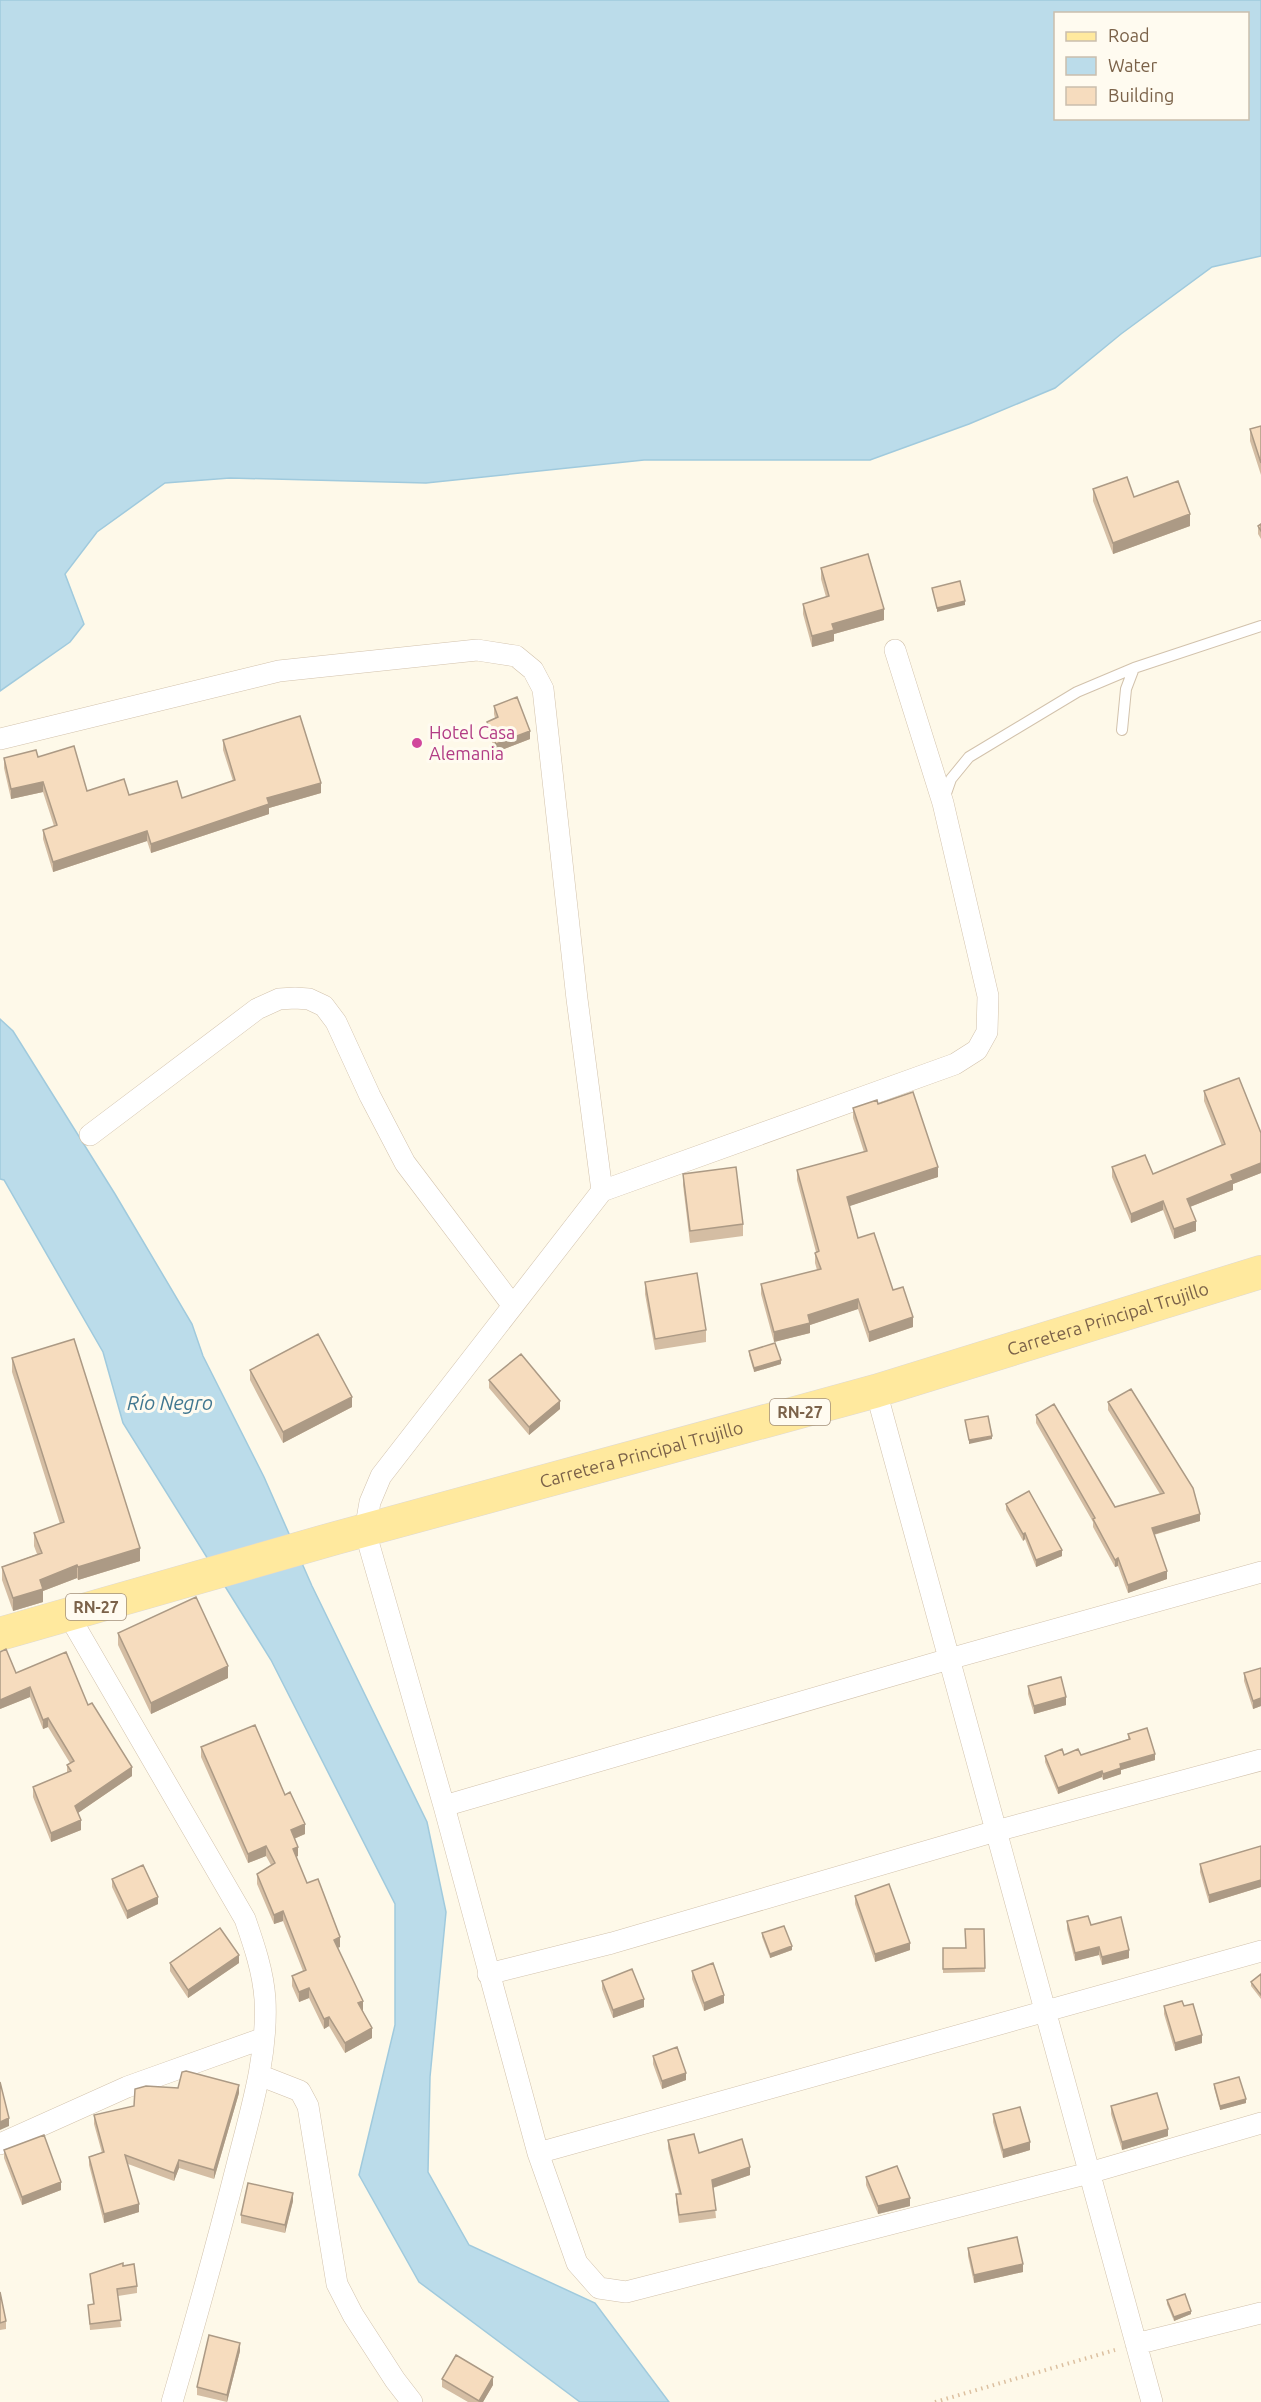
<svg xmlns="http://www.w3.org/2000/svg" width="1261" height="2402" font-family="Ubuntu,sans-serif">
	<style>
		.water { fill: #bbdcea; stroke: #a0cadd; stroke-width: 1.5; fill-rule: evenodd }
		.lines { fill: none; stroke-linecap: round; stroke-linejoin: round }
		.service-casing { stroke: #d2c2ac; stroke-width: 12 }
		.minor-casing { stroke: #d2c2ac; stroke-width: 22 }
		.primary-casing { stroke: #dfd9d3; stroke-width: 34 }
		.path { stroke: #dcc0a0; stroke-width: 4; stroke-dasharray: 1.5 4.5; stroke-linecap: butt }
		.service { stroke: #fff; stroke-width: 10 }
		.minor { stroke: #fff; stroke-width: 21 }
		.primary { stroke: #ffe99e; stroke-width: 33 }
		.wall { fill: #d4bda3 }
		.shaded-wall { fill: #ac9a85 }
		.building { fill: #f6dcbe; stroke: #ac9a85; stroke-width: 1.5 }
		.hotel-dot { fill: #d1479c; stroke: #fffbf0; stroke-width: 2 }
		.labels { text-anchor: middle; stroke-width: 6; stroke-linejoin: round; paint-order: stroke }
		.shield { fill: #fffbf0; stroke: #a3907b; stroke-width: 1.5 }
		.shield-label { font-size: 16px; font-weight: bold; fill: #7b6249 }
		.hotel-label { font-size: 18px; fill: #b23c85; stroke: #fffbf0; text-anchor: start }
		.street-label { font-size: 18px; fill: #7b6249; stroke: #fffbf0 }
		.water-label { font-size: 20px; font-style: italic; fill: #417790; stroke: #fffbf0 }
	</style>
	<rect width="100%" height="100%" fill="#fef9e9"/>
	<!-- water -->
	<path class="water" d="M0 0H1261V256L1212 267 1121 334 1055 388 969 424 870 460H644L426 483 230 478 165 483 97 532 65 574 84 624 70 642 0 691ZM1056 14H1248V118H1056Z
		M0 1019 13 1031 115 1194 192 1324 203 1356 264 1477 312 1586 427 1822 446 1912 430 2077 428 2172 469 2245 595 2303 669 2402H580L419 2282 359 2175 395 2025V1904L271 1660 123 1423 103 1352 4 1180 0 1179Z"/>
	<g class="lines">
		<!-- service casing -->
		<g class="service-casing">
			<path id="service" d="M1122 730 1126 689 1134 668
				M944 799 951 779 969 757 1077 692 1134 668 1261 626"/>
		</g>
		<!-- minor casing -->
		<g class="minor-casing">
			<path id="minor" d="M0 739 279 671 477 650 516 656 533 670 543 689 577 999 602 1191 381 1476 370 1502 365 1531 444 1806 538 2153 577 2263 599 2288 626 2292 1089 2173 1261 2123
				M90 1135 257 1009 279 999 295 998 309 999 324 1006 336 1022 370 1096 405 1163 513 1306
				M602 1191 955 1064 977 1050 987 1032 988 996 943 803 895 650
				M876 1391 1152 2402
				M68 1614 245 1919C254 1945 263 1971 265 1999 268 2056 251 2110 237 2165 217 2244 195 2323 172 2402
				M444 1806 949 1659 1261 1572
				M488 1974 612 1943 996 1831 1261 1760
				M259 2075 300 2091 308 2106 337 2284 353 2315 395 2380 412 2402
				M0 2144 127 2087 264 2038
				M538 2153 1261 1951
				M1136 2344 1261 2313"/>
		</g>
		<!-- primary casing -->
		<g class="primary-casing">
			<g id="primary">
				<path id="s1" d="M0 1634 336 1538 876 1391 1261 1272"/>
			</g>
		</g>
		<!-- path -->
		<path class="path" d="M935 2402 1115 2350"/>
		<!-- service -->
		<use href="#service" class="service"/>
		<!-- minor -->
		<use href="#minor" class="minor"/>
		<!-- primary -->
		<use href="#primary" class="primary"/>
	</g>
	<!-- wall -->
	<path class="wall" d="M1261 426V475L1250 441V429Z
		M1093 489 1134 497 1190 526 1113 554 1093 501Z
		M1261 524V539L1258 534V526Z
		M821 568 884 620 834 634V641L812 647 803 614V604L826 597 821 579Z
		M494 706 530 739 496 752 487 729V722L495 718 494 714Z
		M223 740 321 793 269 808V814L151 853 147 841 53 872 43 839V830L54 826 43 792 11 799 4 768V758L38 757 87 791 182 798 233 781 223 750Z
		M1204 1091 1261 1133V1173L1233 1184V1190L1190 1207 1196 1231 1174 1239 1163 1210 1131 1223 1112 1177V1167L1153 1174 1222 1146 1204 1101Z
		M878 1104 938 1177 849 1206 858 1238 893 1290 913 1327 869 1342 858 1309 810 1325V1333L774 1342 761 1294V1284L817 1270 815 1263V1253L816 1252 797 1180V1170L864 1152 853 1118V1108Z
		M683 1174 743 1224V1236L690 1243 683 1185Z
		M645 1282 706 1330V1342L655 1350 645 1294Z
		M749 1351 781 1364 754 1372 749 1355Z
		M12 1358 140 1561 78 1580 77 1578 43 1591V1602L13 1611 2 1580V1567L37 1554 34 1546V1533L60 1524 12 1372Z
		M250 1370 352 1407 283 1443 250 1380Z
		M489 1380 560 1409 529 1435 489 1388Z
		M1108 1402 1200 1521 1154 1535 1167 1579 1128 1593 1118 1566 1115 1567 1093 1527V1522L1036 1423V1415L1115 1507 1160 1494 1108 1410Z
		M1006 1504 1062 1556 1036 1567 1025 1539 1023 1541 1006 1510Z
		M118 1633 228 1678 151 1714 118 1645Z
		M0 1652 16 1673 88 1705 132 1776 78 1813 81 1830 51 1842 33 1797V1787L67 1773V1765L70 1763 48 1727 43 1729 30 1697 0 1709Z
		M1261 1668V1706L1253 1709 1244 1681V1673Z
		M1028 1686 1066 1705 1034 1714 1028 1694Z
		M1128 1734 1155 1760 1121 1770V1774L1103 1780 1102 1777 1058 1794 1045 1762V1756L1081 1755 1128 1739Z
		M201 1747 285 1795 305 1834 294 1839 298 1856 296 1857 307 1883 340 1947 337 1948 363 2011 372 2038 345 2053 329 2026 324 2029 309 1998 299 2002 292 1986V1976L303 1971 283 1921 274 1924 257 1884V1874L271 1865 266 1856 248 1863 201 1757Z
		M1261 1846V1887L1209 1903 1200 1872V1864Z
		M112 1879 158 1904 127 1919 112 1887Z
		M855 1896 910 1950 875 1962 855 1904Z
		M1067 1921 1091 1925 1129 1958 1102 1965 1099 1955 1075 1961 1067 1929Z
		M984 1929 985 1972 943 1973V1948H965Z
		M762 1933 792 1950 770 1958 762 1937Z
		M170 1963H239L188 1998 170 1971Z
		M692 1971 724 2003 704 2011 692 1979Z
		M1261 1974V1999L1251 1986V1982Z
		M602 1981 644 2007 613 2018 602 1989Z
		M1164 2006H1184L1202 2043 1175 2051 1164 2014Z
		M653 2056 686 2080 662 2089 653 2064Z
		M1214 2084 1246 2103 1220 2110 1214 2088Z
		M239 2093 214 2179 179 2168 174 2181 128 2164 139 2212 104 2223 89 2165V2157L102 2153 94 2124V2115Z
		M1111 2106 1168 2136 1122 2150 1111 2114Z
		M993 2114 1030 2150 1003 2158 993 2122Z
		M668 2140 750 2175 713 2188 716 2218 679 2223 676 2202V2194H679L668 2148Z
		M4 2150 61 2190 22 2205 4 2158Z
		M866 2177 910 2206 878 2214 866 2185Z
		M293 2201 285 2233 241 2223V2215Z
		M968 2248 1023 2272 974 2283 968 2256Z
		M123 2266 137 2286V2293L118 2296 121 2327 90 2330 88 2305 93 2304 90 2274Z
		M0 2292 6 2321V2329L0 2330Z
		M1167 2300 1191 2314 1174 2321 1167 2304Z
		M240 2351 227 2402 197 2395V2387Z
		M442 2379 493 2385 483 2402H468L442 2387Z"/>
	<!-- shaded-wall -->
	<path class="shaded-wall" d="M1190 514V526L1113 554V543Z
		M965 601V605L937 612V608Z
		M884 609V620L834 634V641L812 647V636L832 624Z
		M530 731V739L496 752V744Z
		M43 782V792L11 799V789Z
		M321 783V793L269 808V814L151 853V844L267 798Z
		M147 831V841L53 872V862Z
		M1261 1163V1173L1233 1184V1190L1187 1208V1199L1231 1175Z
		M938 1167V1177L847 1207V1197Z
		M1163 1201V1210L1131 1223V1214Z
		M1196 1221V1231L1174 1239V1229Z
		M858 1299V1309L810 1325V1333L774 1342V1332L808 1315Z
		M913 1317V1327L869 1342V1332Z
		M781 1360V1364L754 1372V1368Z
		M352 1397V1407L283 1443V1432Z
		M560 1401V1409L529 1435V1427Z
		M992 1436V1439L969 1444V1440Z
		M1200 1514V1521L1152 1535V1528Z
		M1025 1533V1539L1023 1541V1534Z
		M140 1548V1561L78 1580V1567Z
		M1062 1550V1556L1036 1567V1560Z
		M1118 1558V1566L1115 1567V1560Z
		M77 1565V1578L43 1591V1602L13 1611V1598L40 1580Z
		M1167 1571V1579L1128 1593V1585Z
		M228 1666V1678L151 1714V1703Z
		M30 1687V1697L0 1709V1700Z
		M1066 1697V1705L1034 1714V1706Z
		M1261 1698V1706L1253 1709V1701Z
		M48 1718V1727L43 1729V1720Z
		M1155 1754V1760L1121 1770V1774L1103 1780V1774L1120 1764Z
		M132 1767V1776L75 1815V1806Z
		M1102 1771V1777L1058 1794V1788Z
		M81 1820V1830L51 1842V1833Z
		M305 1824V1834L291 1840V1830Z
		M266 1846V1856L248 1863V1854Z
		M298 1847V1856L293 1858V1849Z
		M1261 1880V1887L1209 1903V1895Z
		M158 1897V1904L127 1919V1911Z
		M283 1911V1921L274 1924V1915Z
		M340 1937V1947L334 1949V1940Z
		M910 1943V1950L875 1962V1954Z
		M792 1946V1950L770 1958V1954Z
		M1099 1947V1955L1075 1961V1953Z
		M1129 1950V1958L1102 1965V1957Z
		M239 1955V1963L188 1998V1990Z
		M309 1988V1998L299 2002V1992Z
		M724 1995V2003L704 2011V2003Z
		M644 1999V2007L613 2018V2010Z
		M363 2001V2011L358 2013V2003Z
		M329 2017V2026L324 2029V2019Z
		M372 2028V2038L345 2053V2043Z
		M1202 2035V2043L1175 2051V2043Z
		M686 2073V2080L662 2089V2081Z
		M239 2085V2093L214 2179V2170Z
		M1246 2099V2103L1220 2110V2106Z
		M9 2118V2126L0 2130V2122Z
		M1168 2129V2136L1122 2150V2142Z
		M1030 2142V2150L1003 2158V2150Z
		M179 2160V2168L174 2181V2173Z
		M750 2167V2175L712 2188V2180Z
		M61 2182V2190L22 2205V2197Z
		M293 2193V2201L285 2233V2225Z
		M910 2198V2206L878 2214V2206Z
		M139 2204V2212L104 2223V2214Z
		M1023 2264V2272L974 2283V2275Z
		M1191 2311V2314L1174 2321V2317Z
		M240 2343V2351L227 2402V2395Z
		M493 2377V2385L483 2402H479Z"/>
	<!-- building -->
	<path class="building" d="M1261 426V463L1250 429Z
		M1127 477 1134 497 1178 481 1190 514 1113 543 1093 489Z
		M1261 524V531L1258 526Z
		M868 554 884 609 832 624 834 630 812 636 803 604 829 596 821 568Z
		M960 581 965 601 937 608 932 588Z
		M517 697 530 731 496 744 487 722 498 717 494 706Z
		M300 716 321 783 267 798 269 804 151 844 147 831 53 862 43 830 57 825 43 782 11 789 4 758 36 750 38 757 74 746 87 791 124 779 129 795 177 781 182 798 235 780 223 740Z
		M1239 1078 1261 1133V1163L1231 1175 1233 1180 1187 1199 1196 1221 1174 1229 1163 1201 1131 1214 1112 1167 1145 1155 1153 1174 1225 1144 1204 1091Z
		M913 1092 938 1167 847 1197 858 1238 874 1233 893 1290 903 1287 913 1317 869 1332 858 1299 808 1315 810 1323 774 1332 761 1284 821 1269 815 1253 819 1251 797 1170 867 1151 853 1108 877 1100 878 1104Z
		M736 1167 743 1224 690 1231 683 1174Z
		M697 1273 706 1330 655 1339 645 1282Z
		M318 1334 352 1397 283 1432 250 1370Z
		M74 1339 140 1548 78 1567 77 1565 40 1580 43 1589 13 1598 2 1567 42 1553 34 1533 64 1522 12 1358Z
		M775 1343 781 1360 754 1368 749 1351Z
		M521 1354 560 1401 529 1427 489 1380Z
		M1131 1389 1193 1488 1200 1514 1152 1528 1167 1571 1128 1585 1118 1558 1115 1560 1093 1519 1095 1518 1036 1415 1054 1404 1115 1507 1164 1493 1108 1402Z
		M988 1416 992 1436 969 1440 965 1420Z
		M1029 1491 1062 1550 1036 1560 1025 1533 1023 1534 1006 1504Z
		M196 1597 228 1666 151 1703 118 1633Z
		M6 1649 16 1673 66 1652 88 1705 92 1703 132 1767 75 1806 81 1820 51 1833 33 1787 71 1771 67 1765 74 1761 48 1718 43 1720 30 1687 0 1700V1652Z
		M1261 1668V1698L1253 1701 1244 1673Z
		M1061 1677 1066 1697 1034 1706 1028 1686Z
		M255 1725 285 1795 290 1792 305 1824 291 1830 298 1847 293 1849 307 1883 318 1879 340 1937 334 1940 363 2001 358 2003 372 2028 345 2043 329 2017 324 2019 309 1988 299 1992 292 1976 306 1970 283 1911 274 1915 257 1874 275 1863 266 1846 248 1854 201 1747Z
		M1147 1728 1155 1754 1120 1764 1121 1768 1103 1774 1102 1771 1058 1788 1045 1756 1062 1749 1064 1755 1078 1749 1081 1755 1130 1739 1128 1734Z
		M1261 1846V1880L1209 1895 1200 1864Z
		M143 1865 158 1897 127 1911 112 1879Z
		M889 1884 910 1943 875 1954 855 1896Z
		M1088 1916 1091 1925 1121 1917 1129 1950 1102 1957 1099 1947 1075 1953 1067 1921Z
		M784 1926 792 1946 770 1954 762 1933Z
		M220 1928 239 1955 188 1990 170 1963Z
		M965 1929H984L985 1968 943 1969V1948H966Z
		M713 1963 724 1995 704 2003 692 1971Z
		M632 1969 644 1999 613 2010 602 1981Z
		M1261 1974V1995L1251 1982Z
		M1182 2001 1184 2006 1193 2004 1202 2035 1175 2043 1164 2006Z
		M677 2047 686 2073 662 2081 653 2056Z
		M186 2071 239 2085 214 2170 179 2160 174 2173 125 2155 139 2204 104 2214 89 2157 104 2152 94 2115 134 2106 135 2089 146 2086 178 2088 182 2072Z
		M1239 2077 1246 2099 1220 2106 1214 2084Z
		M0 2082 9 2118 0 2122Z
		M1157 2093 1168 2129 1122 2142 1111 2106Z
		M1020 2107 1030 2142 1003 2150 993 2114Z
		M694 2134 699 2153 742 2139 750 2167 712 2180 716 2210 679 2215 676 2194H681L668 2140Z
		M44 2135 61 2182 22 2197 4 2150Z
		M897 2166 910 2198 878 2206 866 2177Z
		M248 2183 293 2193 285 2225 241 2215Z
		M1017 2237 1023 2264 974 2275 968 2248Z
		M123 2263V2266L134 2264 137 2286 117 2289 121 2320 90 2324 88 2305 94 2304 90 2274Z
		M0 2292 6 2321 0 2323Z
		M1185 2294 1191 2311 1174 2317 1167 2300Z
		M209 2335 240 2343 227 2395 197 2387Z
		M456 2355 493 2377 479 2401 442 2379Z"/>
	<!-- markers -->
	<circle class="hotel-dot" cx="417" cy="743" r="6"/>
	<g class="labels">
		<!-- shield labels -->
		<g class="shield">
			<rect x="770" y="1399" width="60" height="26" rx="4.5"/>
			<rect x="66" y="1594" width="60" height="26" rx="4.5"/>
		</g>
		<g class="shield-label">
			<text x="800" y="1418">RN-27</text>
			<text x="96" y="1613">RN-27</text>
		</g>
		<!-- hotel labels -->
		<g class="hotel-label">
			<text x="429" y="739">Hotel Casa<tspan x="429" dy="21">Alemania</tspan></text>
		</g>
		<!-- street labels -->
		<g class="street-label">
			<text dy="6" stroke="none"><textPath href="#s1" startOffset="1152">Carretera Principal Trujillo</textPath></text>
			<text dy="6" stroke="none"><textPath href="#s1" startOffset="666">Carretera Principal Trujillo</textPath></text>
		</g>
		<!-- water labels -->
		<g class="water-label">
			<text x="170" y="1410">Río Negro</text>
		</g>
	</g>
	<!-- legend -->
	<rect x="1054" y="12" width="195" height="108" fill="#fffbf0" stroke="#cabead" stroke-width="1.5"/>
	<rect x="1066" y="32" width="30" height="9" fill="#ffe99e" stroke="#cabead" stroke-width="1.5"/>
	<text x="1108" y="42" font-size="18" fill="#7b6249">Road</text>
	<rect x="1066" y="57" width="30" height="18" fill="#bbdcea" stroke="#cabead" stroke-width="1.5"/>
	<text x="1108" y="72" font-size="18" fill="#7b6249">Water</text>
	<rect x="1066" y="87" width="30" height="18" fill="#f6dcbe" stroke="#cabead" stroke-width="1.5"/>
	<text x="1108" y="102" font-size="18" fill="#7b6249">Building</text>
</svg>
